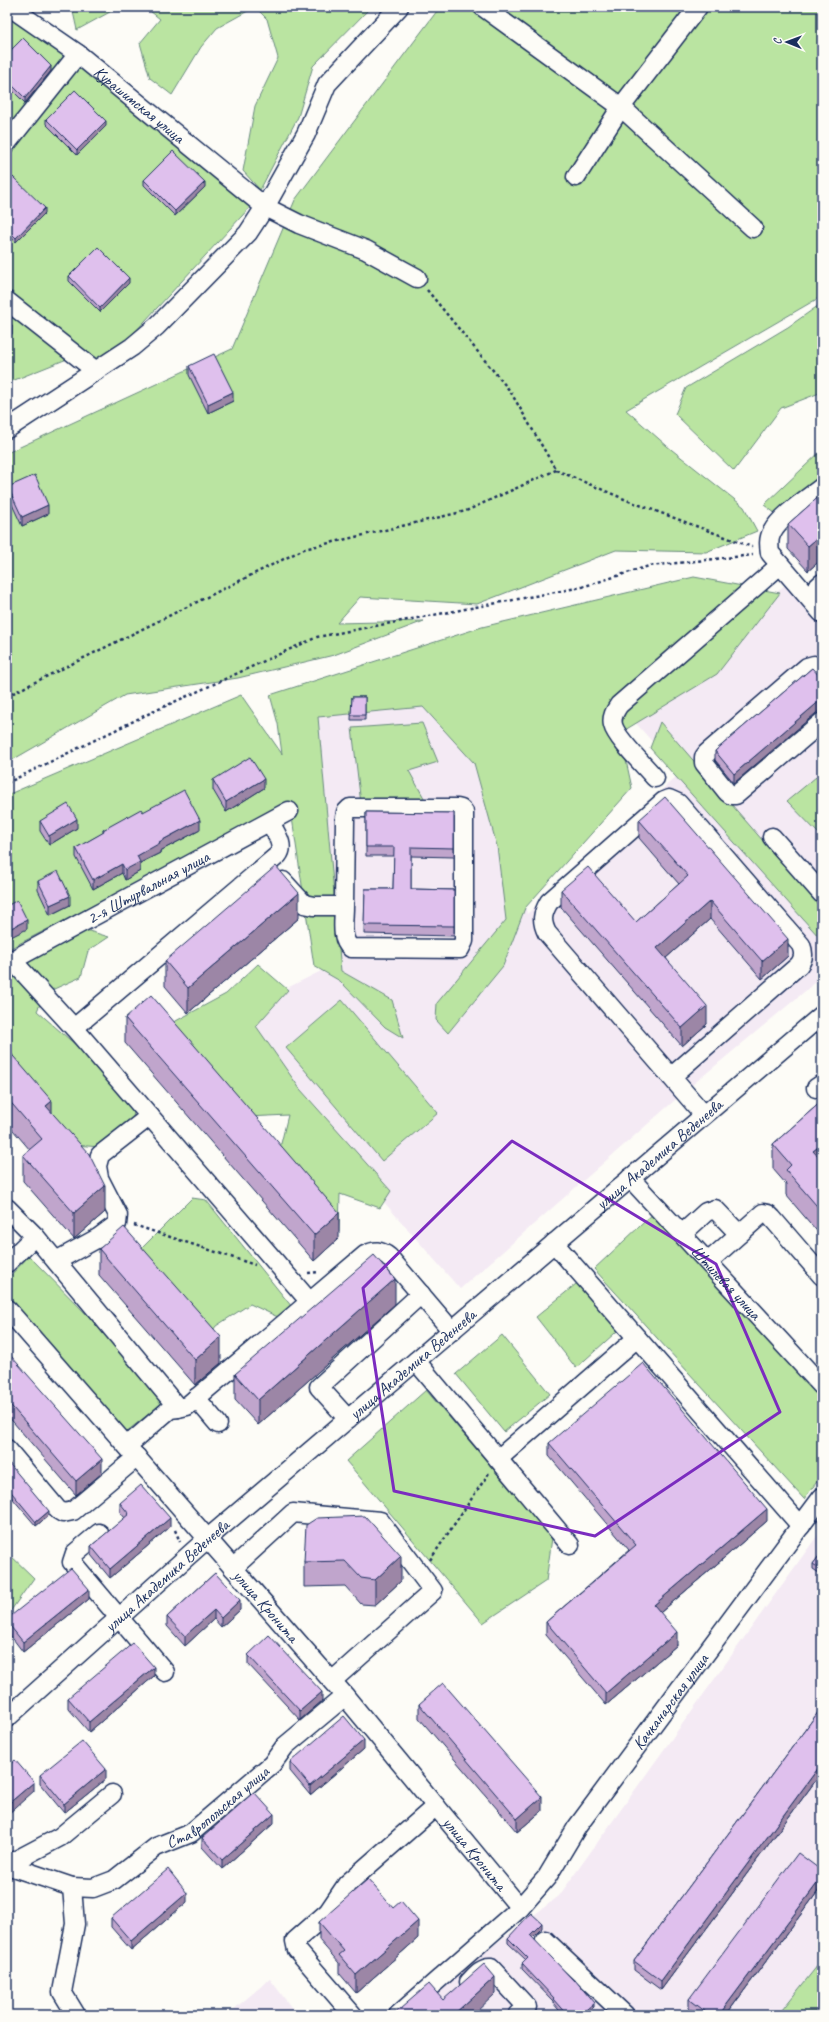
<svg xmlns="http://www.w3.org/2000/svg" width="829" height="2022" font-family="Caveat,sans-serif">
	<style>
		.built { fill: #f4eaf4 }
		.green { fill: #bae4a1; stroke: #6a8a80 }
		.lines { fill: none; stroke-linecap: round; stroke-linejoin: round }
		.minor-casing { stroke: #1b2f5e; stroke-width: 21 }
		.path { stroke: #1b2f5e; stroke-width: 2.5; stroke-dasharray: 3 3; stroke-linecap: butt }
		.minor { stroke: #fdfcf7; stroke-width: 18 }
		.wall { fill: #c0a5cc; stroke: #1b2f5e }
		.shaded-wall { fill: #9c86a6; stroke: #1b2f5e }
		.building { fill: #dfc0ed; stroke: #1b2f5e }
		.marked { fill: none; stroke: #7b2cbf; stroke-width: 3; stroke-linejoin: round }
		.labels { text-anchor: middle; stroke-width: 3; stroke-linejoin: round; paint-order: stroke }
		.street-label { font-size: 17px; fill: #1b2f5e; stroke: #fdfcf7 }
	</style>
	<rect width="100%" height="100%" fill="#fdfcf7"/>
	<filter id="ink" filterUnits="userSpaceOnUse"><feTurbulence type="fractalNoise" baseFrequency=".025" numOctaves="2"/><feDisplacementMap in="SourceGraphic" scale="8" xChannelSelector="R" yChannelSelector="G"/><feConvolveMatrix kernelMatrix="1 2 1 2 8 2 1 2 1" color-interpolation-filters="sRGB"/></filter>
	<g filter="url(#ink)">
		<!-- built -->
		<path class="built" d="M786 584 822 625V977L691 1086 460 1289 236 1033 279 992 339 962 300 706 470 642 527 914 680 773 633 720Z
			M822 1529V1960L778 2015H413L489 1949 559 1896Z
			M270 1979 297 2015H227Z"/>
		<!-- green -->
		<path class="green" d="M72 7H119L77 30Z
			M145 7H214L215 8 216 7H255L217 28 201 47 172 95 150 78 140 43 160 19Z
			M255 7H371L313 66 298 117 260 190 243 171 255 106 278 58 267 19Z
			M440 7H822V296L626 410 667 446 744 507 757 531 706 552 616 550 477 604 360 597 337 623 424 621 334 655 238 678 125 695 7 763V453L232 349 295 200Z
			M7 13 80 63 253 204 121 347 95 359 72 357 7 383Z
			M822 303V392L781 408 734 471 675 414 686 388 788 327Z
			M822 450V485L783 519 764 505Z
			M694 577 780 593 717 674 620 733 632 788 525 908 503 966 448 1033 436 1020 437 1003 506 920 497 846 474 763 423 707 318 717 341 971 392 1000 403 1038 385 1027 340 981 314 966 290 804 7 950V795L241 695 282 754 278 724 270 695 482 627Z
			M660 722 822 909V936L819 937 650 748Z
			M422 723 438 762 409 771 428 805 361 804 352 728Z
			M816 777 822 786V837L787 801Z
			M79 928 109 937 88 951 81 977 45 993 37 1011 86 1054 134 1112 129 1140 116 1148 73 1145 22 1072 7 1045V959Z
			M258 964 288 990 256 1026 300 1089 391 1191 380 1208 340 1194 339 1232 278 1156 288 1115 248 1117 174 1022 226 994Z
			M342 1000 438 1113 382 1161 286 1048Z
			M192 1198 206 1200 292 1307 280 1318 250 1304 216 1326 209 1336 137 1253Z
			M655 1212 822 1393V1475L804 1499 594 1269Z
			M29 1256 169 1398 126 1432 7 1297V1279Z
			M582 1279 624 1325 576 1368 536 1317Z
			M502 1335 550 1394 504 1432 456 1374Z
			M426 1390 552 1538 546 1581 483 1623 346 1461Z
			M7 1552 34 1578 7 1616Z
			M822 1960V2015H778Z"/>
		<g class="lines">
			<!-- minor casing -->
			<g class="minor-casing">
				<g id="minor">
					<path id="s1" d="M10 7 78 54 265 207 299 224 366 250 417 278"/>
					<path d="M483 7 621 107 753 228"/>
					<path d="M7 143 78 54"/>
					<path d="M576 177 621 107 698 7"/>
					<path d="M7 301 96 371"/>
					<path d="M7 429 132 347 157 326 248 233 265 207 306 134 327 84 399 7"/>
					<path d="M822 487C808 498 780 516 772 532 768 539 769 546 770 553L822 613"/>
					<path d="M808 596 822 583"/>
					<path d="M822 672 814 665 807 667 707 753 704 757V763L727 792 731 795H736L822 722"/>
					<path d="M655 778C645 766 616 738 613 725 611 717 615 711 619 705L780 565"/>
					<path d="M270 822C274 831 286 845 278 855L74 1028 310 1302"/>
					<path d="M772 837 822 894"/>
					<path d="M283 881 304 904 314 906H344C344 920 340 939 351 948L460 949 464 941V812L461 809 457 808H350L346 812 345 818 344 906"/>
					<path d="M12 960 74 1028"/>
					<path id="s2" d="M7 963 289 811"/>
					<path d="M671 1077 799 965C804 958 804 953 801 945L678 803 669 799 664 801 549 902C542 914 541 921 547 933 599 994 652 1054 704 1115"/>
					<path d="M816 1088 822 1084"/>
					<path id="s3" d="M630 1178 822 1386"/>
					<path d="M7 1208 35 1236 178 1408 170 1409 127 1446"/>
					<path d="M682 1234 706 1212 715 1209 739 1234"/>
					<path d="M56 1261 98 1238 117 1224 118 1215 99 1178 97 1166 100 1155 150 1116"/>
					<path d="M708 1262 763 1213 768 1214 772 1218 822 1276"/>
					<path d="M7 1263 35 1236"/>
					<path id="s4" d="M7 1309 345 1696 520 1908"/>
					<path d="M637 1338 801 1526"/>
					<path d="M416 1361 570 1545"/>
					<path d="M196 1398 218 1424"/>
					<path d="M178 1408 187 1406 365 1255C375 1250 380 1250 389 1257L452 1331"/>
					<path d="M348 1419 319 1387 421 1294"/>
					<path d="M7 1449 58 1510 63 1513 73 1511 137 1457"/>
					<path d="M498 1459 637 1338 554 1243"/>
					<path d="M99 1533 75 1553 72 1562 165 1672"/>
					<path d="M233 1568 293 1513 380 1521 433 1591 332 1681"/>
					<path id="s5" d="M7 1718 207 1539 822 1015"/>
					<path d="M7 1865 72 1887 75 1924 62 1992 76 2015"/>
					<path d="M7 1865 60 1837 112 1794"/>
					<path id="s6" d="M72 1887 93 1888 114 1880 156 1847 191 1833 272 1764 285 1746 345 1696"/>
					<path d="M545 1940 625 2015"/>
					<path d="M469 1982C475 1976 482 1967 491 1968L527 2007 518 2015"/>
					<path d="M353 2015 297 1950 295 1941 328 1912 347 1884 436 1806"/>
					<path id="s7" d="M398 2015 520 1908 547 1877 577 1827 822 1497"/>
				</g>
			</g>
			<!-- path -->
			<path class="path" d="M427 290 510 391 556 470 629 501 752 547
				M7 696 304 549 466 511 556 470
				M7 783 148 714 317 637 582 587 649 566 753 555
				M134 1225 255 1265
				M308 1273 319 1272
				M175 1530 180 1542
				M430 1560 489 1473"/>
			<!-- minor -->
			<use href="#minor" class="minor"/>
		</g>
		<!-- wall -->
		<path class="wall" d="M7 54 51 71 25 103 7 85Z
			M46 119 106 126 77 155 46 124Z
			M144 180 205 187 175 216 144 185Z
			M7 183 45 213 16 242 7 234Z
			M69 276 129 283 100 312 69 281Z
			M189 366 233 401 208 413 189 375Z
			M8 487 48 514 22 526 8 496Z
			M822 494V559L808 571 788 549V524Z
			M812 668 734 783 715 760V751Z
			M352 697H365V720H351Z
			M213 780 264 788 226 812 213 790Z
			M143 812 200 830 160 851V853L140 863V871L125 880 122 873 93 889 76 857V848L103 833V830Z
			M366 812 454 813V857L411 856V889L454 890V936L364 934 365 889H393L394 856H366Z
			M639 820 788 956 762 979 710 919 666 958 707 1024 682 1046 561 907V890L636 922 679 884 639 838Z
			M40 821 77 828 49 845 40 831Z
			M38 881 70 905 50 915 38 890Z
			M299 918 188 1013 165 986V961Z
			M125 1018 339 1238 314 1261 125 1043Z
			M7 1049 52 1113 105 1212 74 1239 23 1181V1155L30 1150 7 1123Z
			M822 1101V1237L786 1195V1184L773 1169V1144Z
			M99 1249 221 1363 195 1385 99 1275Z
			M395 1304 258 1425 235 1400V1374Z
			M7 1360 102 1473 76 1495 7 1415Z
			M549 1443 767 1521 660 1613 677 1645 606 1705 546 1635V1622L629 1550 549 1456Z
			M7 1463 49 1515 36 1526 7 1492Z
			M120 1503 170 1527 110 1578 91 1555V1546L125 1518 120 1512Z
			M317 1518 401 1581 375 1605 361 1604 345 1586 304 1587V1562Z
			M822 1552V1575L813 1569V1564Z
			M215 1573 240 1610 221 1627 214 1619 185 1646 167 1626V1617Z
			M89 1599 23 1652 7 1631V1619Z
			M248 1655 322 1701 300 1720 248 1664Z
			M154 1676 89 1732 68 1708V1698Z
			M419 1704 542 1811 517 1832 419 1718Z
			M822 1707V1772L661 1990 634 1970V1961Z
			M364 1749 310 1795 290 1771V1762Z
			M40 1775 106 1779 64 1813 40 1784Z
			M274 1823 222 1869 202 1847V1838Z
			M822 1871V1886L726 2015H697L689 2008V1999Z
			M187 1902 131 1950 111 1927V1918Z
			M319 1922 418 1938 356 1993 339 1973V1963L319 1940Z
			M542 1928 532 1938 594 2007 585 2015H563L553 2003V2001L522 1969V1964L526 1960 508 1943V1938Z"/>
		<!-- shaded-wall -->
		<path class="shaded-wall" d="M51 66V71L25 103V98Z
			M106 121V126L77 155V150Z
			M205 182V187L175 216V211Z
			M45 208V213L16 242V238Z
			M129 278V283L100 312V308Z
			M12 325V334L7 339V330Z
			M233 392V401L208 413V404Z
			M48 505V514L22 526V517Z
			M822 534V559L808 571V546Z
			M822 699V708L734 783V774Z
			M264 779V788L226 812V802Z
			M77 819V828L49 845V836Z
			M200 820V830L160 851V853L140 863V871L125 880V870L137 856 159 842Z
			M122 864V873L93 889V880Z
			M299 893V918L188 1013V988Z
			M70 896V905L50 915V905Z
			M710 901V919L657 966V948Z
			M27 920V929L7 939V930Z
			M788 939V956L762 979V961Z
			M707 1006V1024L682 1046V1028Z
			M52 1101V1126L46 1106Z
			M822 1144V1169L813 1151Z
			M105 1186V1212L74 1239V1213Z
			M339 1213V1238L314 1261V1235Z
			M395 1279V1304L258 1425V1400Z
			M221 1337V1363L195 1385V1360Z
			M102 1459V1473L76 1495V1481Z
			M767 1509V1521L654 1618V1605Z
			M49 1511V1515L36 1526V1522Z
			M170 1518V1527L110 1578V1569Z
			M401 1556V1581L375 1605V1580Z
			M89 1589V1599L23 1652V1642Z
			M240 1600V1610L221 1627V1618Z
			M214 1610V1619L185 1646V1636Z
			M677 1632V1645L606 1705V1693Z
			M154 1667V1676L89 1732V1722Z
			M322 1692V1701L300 1720V1711Z
			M364 1740V1749L310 1795V1786Z
			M822 1763V1772L661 1990V1981Z
			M106 1769V1779L64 1813V1804Z
			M34 1782V1791L7 1815V1805Z
			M542 1797V1811L517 1832V1819Z
			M274 1814V1823L222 1869V1860Z
			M822 1877V1886L726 2015H719Z
			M187 1893V1902L131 1950V1941Z
			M418 1921V1938L356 1993V1975Z
			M542 1923V1928L530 1940V1935Z
			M495 1977V1994L473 2015H454V2014Z
			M594 2003V2007L585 2015H580Z"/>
		<!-- building -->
		<path class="building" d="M23 38 51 66 25 98 7 80V54Z
			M75 90 106 121 77 150 46 119Z
			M173 151 205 182 175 211 144 180Z
			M13 177 45 208 16 238 7 229V183Z
			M98 247 129 278 100 308 69 276Z
			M7 321 12 325 7 330Z
			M214 354 233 392 208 404 189 366Z
			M35 475 48 505 22 517 8 487Z
			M822 494V534L808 546 788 524Z
			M812 668 822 679V699L734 774 715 751Z
			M352 697H365V715H351Z
			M250 757 264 779 226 802 213 780Z
			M184 790 200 820 159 842 160 843 137 856 140 862 125 870 122 864 93 880 76 848 104 832 103 830 141 809 143 812Z
			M665 797 788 939 762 961 710 901 657 948 707 1006 682 1028 561 890 588 867 636 922 688 876 639 820Z
			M68 804 77 819 49 836 40 821Z
			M366 812 454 813V848L411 847V889L454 890V926L364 925 365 889H393L394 847H366Z
			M276 866 299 893 188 988 165 961Z
			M58 871 70 896 50 905 38 881Z
			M17 900 27 920 7 930V906Z
			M151 995 339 1213 314 1235 125 1018Z
			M7 1049 52 1101 46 1106 89 1154 105 1186 74 1213 23 1155 42 1139 7 1098Z
			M822 1101V1144L813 1151 822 1161V1212L786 1170 791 1165 773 1144Z
			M124 1227 221 1337 195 1360 99 1249Z
			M374 1255 395 1279 258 1400 235 1374Z
			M11 1356 102 1459 76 1481 7 1401V1360Z
			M643 1363 767 1509 654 1605 677 1632 606 1693 546 1622 636 1545 549 1443Z
			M8 1462 49 1511 36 1522 7 1487V1463Z
			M141 1485 170 1518 110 1569 91 1546 129 1514 120 1503Z
			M365 1516 401 1556 375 1580 361 1578 345 1561 304 1562 306 1525 317 1518Z
			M822 1552V1570L813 1564Z
			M71 1568 89 1589 23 1642 7 1622V1619Z
			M215 1573 240 1600 221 1618 214 1610 185 1636 167 1617Z
			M269 1635 322 1692 300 1711 248 1655Z
			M133 1643 154 1667 89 1722 68 1698Z
			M443 1683 542 1797 517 1819 419 1704Z
			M822 1707V1763L661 1981 634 1961Z
			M344 1716 364 1740 310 1786 290 1762Z
			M82 1741 106 1769 64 1804 40 1775Z
			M15 1760 34 1782 7 1805V1767Z
			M254 1792 274 1814 222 1860 202 1838Z
			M798 1853 822 1871V1877L719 2015H710L689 1999Z
			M168 1869 187 1893 131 1941 111 1918Z
			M368 1879 393 1908 401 1901 418 1921 356 1975 339 1955 344 1951 319 1922Z
			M531 1913 542 1923 530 1935 574 1981 575 1980 594 2003 580 2015H567L553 1999 554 1998 522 1964 528 1958 508 1938Z
			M484 1964 495 1977 454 2014 456 2015H393L429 1984 443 2000Z"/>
	</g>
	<!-- marked area -->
	<path class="marked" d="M512 1141 716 1264 780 1412 595 1536 394 1491 363 1288Z"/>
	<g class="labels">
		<!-- street labels -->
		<g class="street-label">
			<text dy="6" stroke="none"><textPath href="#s1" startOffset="162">Курашимская улица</textPath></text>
			<text dy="6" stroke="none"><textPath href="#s2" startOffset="160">2-я Штурвальная улица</textPath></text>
			<text dy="6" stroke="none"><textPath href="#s5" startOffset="862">улица Академика Веденеева</textPath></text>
			<text dy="6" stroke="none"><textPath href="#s3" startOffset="142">Штилевая улица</textPath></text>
			<text dy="6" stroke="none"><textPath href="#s5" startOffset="538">улица Академика Веденеева</textPath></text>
			<text dy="6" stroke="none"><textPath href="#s5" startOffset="214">улица Академика Веденеева</textPath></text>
			<text dy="6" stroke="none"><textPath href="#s4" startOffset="394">улица Кронита</textPath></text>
			<text dy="6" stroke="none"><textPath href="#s7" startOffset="418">Качканарская улица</textPath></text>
			<text dy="6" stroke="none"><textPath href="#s6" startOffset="171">Ставропольская улица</textPath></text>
			<text dy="6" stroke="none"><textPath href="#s4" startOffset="718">улица Кронита</textPath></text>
		</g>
	</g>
	<!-- margin -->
	<rect width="829" height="2022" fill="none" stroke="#fdfcf7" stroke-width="24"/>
	<rect x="12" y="12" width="805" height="1998" fill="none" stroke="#1b2f5e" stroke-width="1.5" filter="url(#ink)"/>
	<!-- north arrow -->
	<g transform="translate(787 42) rotate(271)" stroke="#fdfcf7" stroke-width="3" paint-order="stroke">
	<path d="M0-3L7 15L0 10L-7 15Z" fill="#1b2f5e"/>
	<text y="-6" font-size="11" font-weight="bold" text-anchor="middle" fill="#1b2f5e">С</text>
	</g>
</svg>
